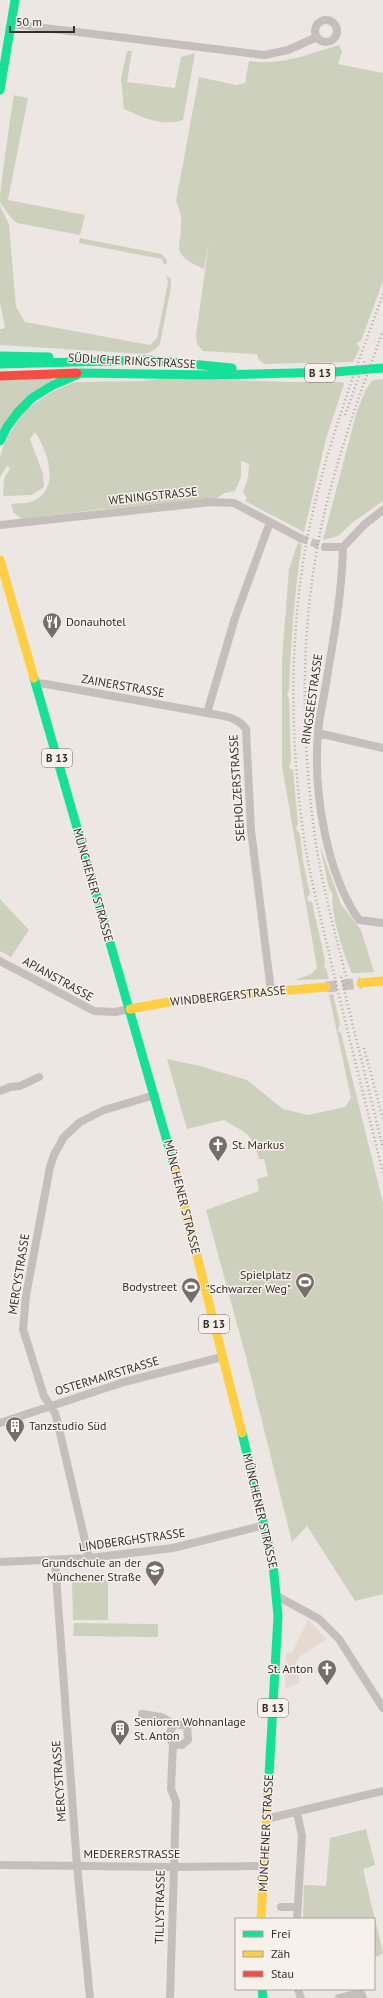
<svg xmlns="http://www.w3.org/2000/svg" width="383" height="1998" font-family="'PT Sans',sans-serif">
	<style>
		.green { fill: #ced0be }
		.plaza { fill: #e5dad1 }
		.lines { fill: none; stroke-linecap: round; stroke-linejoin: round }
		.street-tunnel { stroke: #c7c2be; stroke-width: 8; stroke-dasharray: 8 4; stroke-linecap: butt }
		.secondary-tunnel { stroke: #c7c2be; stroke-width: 11; stroke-dasharray: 11 5.5; stroke-linecap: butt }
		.street { stroke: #c5bfbb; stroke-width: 8 }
		.fast { stroke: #16e098; stroke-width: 9 }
		.slow { stroke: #ffcf43; stroke-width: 9 }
		.jam { stroke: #f24e42; stroke-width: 9 }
		.rail { stroke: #ada8a5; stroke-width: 2.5; stroke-dasharray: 1 3; stroke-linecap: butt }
		.labels { text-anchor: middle; stroke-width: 3; stroke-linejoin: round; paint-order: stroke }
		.shield { fill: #f8f1eb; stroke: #706864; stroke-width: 1 }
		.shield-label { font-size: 11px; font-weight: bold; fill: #352d2a }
		.street-label { font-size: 12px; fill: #352d2a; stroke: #f8f1eb }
		.poi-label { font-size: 12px; fill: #352d2a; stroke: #f8f1eb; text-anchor: start }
	</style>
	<rect width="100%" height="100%" fill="#ece7e3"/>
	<!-- green -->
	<path class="green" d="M339 45 342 51 338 64 383 73V281L361 341 356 343 360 348 353 362 264 364 259 360 257 354 203 351 197 344 196 335 209 241 204 269C167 253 183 248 181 217 180 212 178 206 176 201L199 77 236 85 245 83 249 61C282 66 308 54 339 45Z
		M127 51H132L127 82 175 88 181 57 195 53 183 120C161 127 144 118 124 109L121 79Z
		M14 95 28 98 8 200 85 215 80 235 17 223C12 220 3 207 0 202 0 191 11 112 14 95Z
		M0 206 9 224 16 307 25 322 150 345 157 338 168 282 166 275 171 279V287L160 344C155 350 152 352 144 354L0 345V329H2L5 327 0 303Z
		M80 238 161 254 167 260V263L164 265 162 259 79 243Z
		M53 378 0 431V380Z
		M162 378 292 382H343L344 384 326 439 304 532 245 501 247 498 243 492 248 478 249 464 241 461V477L235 491 225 493 213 500 103 509 22 519 14 513 11 504C17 503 24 504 30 502 62 492 48 451 35 432L30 439 43 474 44 487 32 495 3 496 4 479 10 468 7 466 0 477V457L5 441 24 411 50 393 75 382 145 381Z
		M383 379V501L352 523 338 536 323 540 357 411 366 389 373 380Z
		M298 542 302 545C294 593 291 642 289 691L287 694 289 699 291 760 289 768 293 770 298 824 296 828 300 835 303 861 310 894 307 897 308 901 312 902 325 960 324 967 326 968 329 979 294 980 311 974 317 968 282 766V659L289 569Z
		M320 846 341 904 361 930 374 972 352 973C345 959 329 909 333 895L329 888Z
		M0 899 29 930 11 957 0 951Z
		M333 994 340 1024 338 1031 341 1033 383 1203V1594L355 1601 307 1526 292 1542 247 1361 206 1210 259 1191 257 1179 268 1176 264 1159H259C252 1133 246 1133 224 1120L187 1129 167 1059 200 1066 247 1080 283 1109 308 1115 345 1107 351 1098 329 995Z
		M72 1580H108V1620H73Z
		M74 1623 158 1624V1637L73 1636Z
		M366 1829 375 1865 363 1869 383 1953 374 1958V1919H303L304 1885 326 1886 330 1838Z"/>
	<!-- plaza -->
	<path class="plaza" d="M308 1620 327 1639 300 1656 295 1664 299 1672V1683L285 1689 286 1654H291Z"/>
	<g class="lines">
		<!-- street-tunnel -->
		<path class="street-tunnel" d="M300 538 325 547"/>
		<!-- secondary-tunnel -->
		<path class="secondary-tunnel" d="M326 987 361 983"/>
		<!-- street -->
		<path class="street" d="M315 31a11 11 0 1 1 22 0a11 11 0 1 1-22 0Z
			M12 24 264 55 288 50 317 37
			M270 522 235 618 207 713C222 716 237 716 246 729L251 830 271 991
			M0 525 211 502 234 503 300 538
			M325 547H343L365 524 383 510
			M343 547C342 595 333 642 325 689 323 703 319 718 318 733 313 790 326 873 359 920L383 923
			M35 683 46 684 207 713
			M318 733 383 748
			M0 961 94 1011 115 1012 130 1009
			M0 1091 10 1087 20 1086 39 1077
			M0 1423 124 1382 222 1357
			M89 1558 57 1420 55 1413 44 1396 23 1329 26 1296 50 1167 54 1155 64 1137 80 1122 104 1110 155 1095
			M55 1561 77 1866 90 1998
			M0 1562 89 1558 173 1548 265 1525
			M277 1596 319 1619 339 1639 383 1708
			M142 1714 161 1717 175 1724
			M266 1819 383 1791
			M0 1865 173 1867 264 1866
			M281 1907H297
			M297 1919 302 1836 297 1813
			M298 1989 301 1998
			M170 1998 176 1802 171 1789 173 1744 182 1745 188 1740 187 1726 175 1724C169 1730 169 1737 173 1744
			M339 1998 361 1993 363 1998"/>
		<!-- fast -->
		<path class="fast" d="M0 90 15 0
			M0 356 49 357
			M0 364 149 360 232 368
			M0 441 7 427 18 412 32 398 53 385 81 373 210 375 335 372 383 368
			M34 678 175 1169
			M242 1433 273 1564 278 1616 268 1794
			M262 1989 263 1998"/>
		<!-- slow -->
		<path class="slow" d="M0 560 34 678
			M361 983 383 981
			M130 1009 180 1000 326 987
			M175 1169 242 1433
			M261 1919 268 1794"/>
		<!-- jam -->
		<path class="jam" d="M0 376 77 373"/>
		<!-- rail -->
		<path class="rail" d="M383 294C353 376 322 458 306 545 289 641 290 741 304 838 310 877 320 915 329 953 346 1027 365 1100 383 1173
			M345 415 365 360
			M341 977 383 1148
			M348 984C336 936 322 887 315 837 300 729 300 616 325 510 340 449 361 390 383 331
			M364 1048 383 1119"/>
	</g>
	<!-- icons -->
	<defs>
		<g id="restaurant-pin" transform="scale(1)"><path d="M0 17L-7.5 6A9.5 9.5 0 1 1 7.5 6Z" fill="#756e6b" stroke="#f8f1eb"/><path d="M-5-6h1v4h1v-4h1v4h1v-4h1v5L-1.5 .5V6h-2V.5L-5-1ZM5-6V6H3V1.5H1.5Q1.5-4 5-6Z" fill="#fff"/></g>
		<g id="church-pin" transform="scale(1)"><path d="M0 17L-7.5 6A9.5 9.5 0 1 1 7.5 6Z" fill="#756e6b" stroke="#f8f1eb"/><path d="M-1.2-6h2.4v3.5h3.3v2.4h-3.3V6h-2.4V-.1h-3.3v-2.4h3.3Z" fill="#fff"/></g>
		<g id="stadium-pin" transform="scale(1)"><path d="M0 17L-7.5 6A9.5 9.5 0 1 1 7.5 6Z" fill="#756e6b" stroke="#f8f1eb"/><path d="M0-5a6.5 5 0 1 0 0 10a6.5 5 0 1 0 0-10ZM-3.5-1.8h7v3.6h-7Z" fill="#fff"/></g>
		<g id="building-pin" transform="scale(1)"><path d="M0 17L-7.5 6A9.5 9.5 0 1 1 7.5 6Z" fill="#756e6b" stroke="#f8f1eb"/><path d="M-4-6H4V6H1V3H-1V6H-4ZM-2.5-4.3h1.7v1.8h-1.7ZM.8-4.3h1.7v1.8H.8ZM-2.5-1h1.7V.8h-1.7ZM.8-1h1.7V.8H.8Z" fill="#fff"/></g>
		<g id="school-pin" transform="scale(1)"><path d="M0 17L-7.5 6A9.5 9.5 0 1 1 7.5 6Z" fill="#756e6b" stroke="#f8f1eb"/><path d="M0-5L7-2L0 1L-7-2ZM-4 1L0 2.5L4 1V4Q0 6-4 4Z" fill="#fff"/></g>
	</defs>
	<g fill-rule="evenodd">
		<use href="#restaurant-pin" x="52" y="622"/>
		<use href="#church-pin" x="218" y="1145"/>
		<use href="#stadium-pin" x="305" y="1282"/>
		<use href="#stadium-pin" x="191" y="1287"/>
		<use href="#building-pin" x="15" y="1426"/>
		<use href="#school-pin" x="155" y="1570"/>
		<use href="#church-pin" x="327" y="1669"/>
		<use href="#building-pin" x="120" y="1729"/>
	</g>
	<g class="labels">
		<!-- shield labels -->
		<g class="shield">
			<rect x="305" y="364" width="30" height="18" rx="3"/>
			<rect x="42" y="749" width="30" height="18" rx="3"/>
			<rect x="199" y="1315" width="30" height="18" rx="3"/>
			<rect x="258" y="1699" width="30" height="18" rx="3"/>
		</g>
		<g class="shield-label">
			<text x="320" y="377">B 13</text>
			<text x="57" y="762">B 13</text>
			<text x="214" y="1328">B 13</text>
			<text x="273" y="1712">B 13</text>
		</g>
		<!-- street labels -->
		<g class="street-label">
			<text transform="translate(132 361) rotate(3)" y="4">SÜDLICHE RINGSTRASSE</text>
			<text transform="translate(153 496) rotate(-6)" y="4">WENINGSTRASSE</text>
			<text transform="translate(123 686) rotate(10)" y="4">ZAINERSTRASSE</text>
			<text transform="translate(312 699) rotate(-82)" y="4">RINGSEESTRASSE</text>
			<text transform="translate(237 788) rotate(-94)" y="4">SEEHOLZERSTRASSE</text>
			<text transform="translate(93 885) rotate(74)" y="4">MÜNCHENER STRASSE</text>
			<text transform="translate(58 979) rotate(29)" y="4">APIANSTRASSE</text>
			<text transform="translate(228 996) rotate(-6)" y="4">WINDBERGERSTRASSE</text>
			<text transform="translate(182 1197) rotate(76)" y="4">MÜNCHENER STRASSE</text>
			<text transform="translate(19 1274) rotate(-81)" y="4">MERCYSTRASSE</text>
			<text transform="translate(107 1376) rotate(-17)" y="4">OSTERMAIRSTRASSE</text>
			<text transform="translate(260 1511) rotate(77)" y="4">MÜNCHENER STRASSE</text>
			<text transform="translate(132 1540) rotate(-8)" y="4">LINDBERGHSTRASSE</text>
			<text transform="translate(59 1781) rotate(-94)" y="4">MERCYSTRASSE</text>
			<text transform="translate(266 1833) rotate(-87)" y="4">MÜNCHENER STRASSE</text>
			<text x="132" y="1858">MEDERERSTRASSE</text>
			<text transform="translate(160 1907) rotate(-89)" y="4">TILLYSTRASSE</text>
		</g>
		<!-- poi labels -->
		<g class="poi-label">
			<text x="66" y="626">Donauhotel</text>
			<text x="232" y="1149">St. Markus</text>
			<text x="291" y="1279" text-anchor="end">Spielplatz<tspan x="291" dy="14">"Schwarzer Weg"</tspan></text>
			<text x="177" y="1291" text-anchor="end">Bodystreet</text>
			<text x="29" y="1430">Tanzstudio Süd</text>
			<text x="141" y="1567" text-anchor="end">Grundschule an der<tspan x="141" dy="14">Münchener Straße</tspan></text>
			<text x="313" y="1673" text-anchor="end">St. Anton</text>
			<text x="134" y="1726">Senioren Wohnanlage<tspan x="134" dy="14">St. Anton</tspan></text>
		</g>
	</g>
	<!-- legend -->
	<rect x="235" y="1918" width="140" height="72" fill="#f8f1eb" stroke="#aaa39e"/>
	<rect x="243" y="1931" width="20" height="6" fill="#16e098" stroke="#aaa39e"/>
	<text x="271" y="1938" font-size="12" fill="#352d2a">Frei</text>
	<rect x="243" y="1951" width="20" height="6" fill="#ffcf43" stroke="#aaa39e"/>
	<text x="271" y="1958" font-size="12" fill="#352d2a">Zäh</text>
	<rect x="243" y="1971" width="20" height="6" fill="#f24e42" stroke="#aaa39e"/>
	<text x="271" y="1978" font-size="12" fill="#352d2a">Stau</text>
	<!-- scale -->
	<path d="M10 26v6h64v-6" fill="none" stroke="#352d2a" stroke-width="2"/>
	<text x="16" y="26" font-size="12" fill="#352d2a" stroke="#f8f1eb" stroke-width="3" paint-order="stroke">50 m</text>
</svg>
